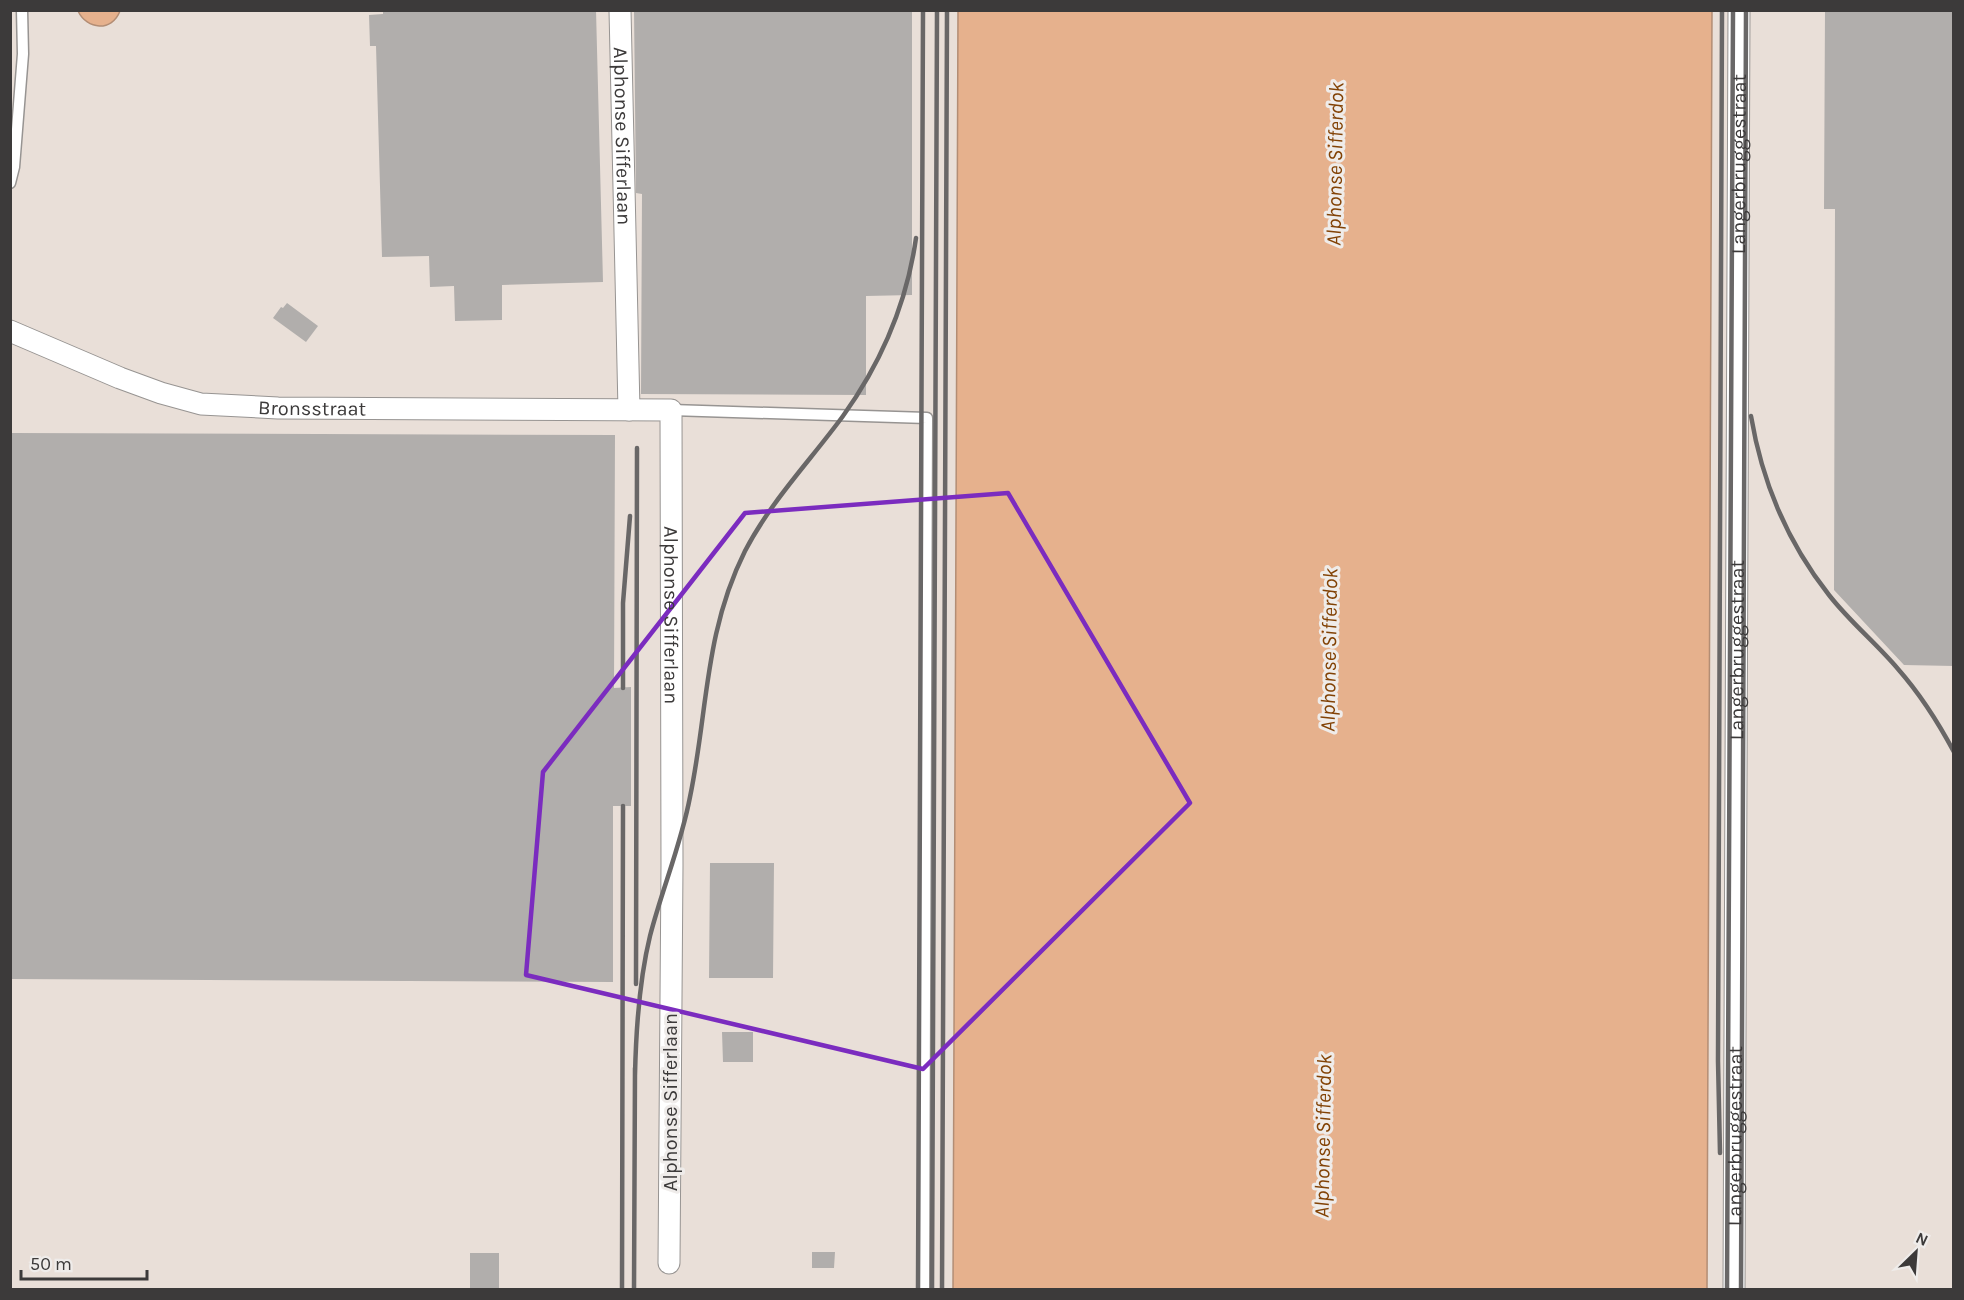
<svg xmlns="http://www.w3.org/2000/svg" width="1964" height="1300" font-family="Karla,sans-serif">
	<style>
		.built { fill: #e9dfd8 }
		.water { fill: #e6b18d; stroke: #b38d74; stroke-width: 1.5 }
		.building { fill: #b1aeac }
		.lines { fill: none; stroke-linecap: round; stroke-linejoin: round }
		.lane-casing { stroke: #979492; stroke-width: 13 }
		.street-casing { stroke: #979492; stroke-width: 23 }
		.lane { stroke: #fff; stroke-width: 10 }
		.street { stroke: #fff; stroke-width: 21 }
		.rail { stroke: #696767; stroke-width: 4.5 }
		.marked { fill: none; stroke: #7b2cbf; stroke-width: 4.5; stroke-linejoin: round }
		.labels { text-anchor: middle; stroke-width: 6; stroke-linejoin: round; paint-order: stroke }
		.street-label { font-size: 20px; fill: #3c3a3a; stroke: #efecea }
		.water-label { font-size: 21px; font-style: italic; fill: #824205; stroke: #efecea }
	</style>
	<rect width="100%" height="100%" fill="#efecea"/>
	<!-- built -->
	<path class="built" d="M10 11H958L953 1289H11Z
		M1712 11H1953V1289L1707 1290Z"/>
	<!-- water -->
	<path class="water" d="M78 11H120C112 32 87 30 78 11Z
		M958 11H1712L1707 1289H953Z"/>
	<!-- building -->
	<path class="building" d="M383 10H596L603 282 502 285V320L455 321 454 286 430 287 429 256 382 257 376 46H370L369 15 383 14Z
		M634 10H912V295L866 296V395L641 394 642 194 636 193Z
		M1825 10H1954V666L1904 665 1834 590 1835 209H1824Z
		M287 303 318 326 306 342 273 318 281 307 283 308Z
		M10 433 615 435 614 688 631 687V806H613V982L10 979Z
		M710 863H774L773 978H709Z
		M722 1032H753V1062H723Z
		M812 1252H835L834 1268H812Z
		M470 1253H499V1290H470Z"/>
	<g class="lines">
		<!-- lane casing -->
		<g class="lane-casing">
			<path id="lane" d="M10 183 14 167 23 54 22 10
				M671 410 927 418 924 1290"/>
		</g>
		<!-- street casing -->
		<g class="street-casing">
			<g id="street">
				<path id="s1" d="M620 10 629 410"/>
				<path id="s2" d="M10 331 120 378 161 393 201 404 278 408 671 410 672 865 669 1263"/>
				<path id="s3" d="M1734 1290 1739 10"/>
			</g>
		</g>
		<!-- lane -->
		<use href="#lane" class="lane"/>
		<!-- street -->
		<use href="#street" class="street"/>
		<!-- rail -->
		<path class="rail" d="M1751 416C1762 482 1788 543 1829 595 1850 622 1876 643 1898 669 1920 694 1938 722 1954 752
			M623 688V603L630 516
			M636 984 637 448
			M635 1075C636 1029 639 981 650 936 662 889 681 845 690 797 708 711 704 633 745 551 771 501 810 461 843 416 881 363 907 302 916 238
			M1720 1153 1718 1061 1722 10
			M622 1290 623 806
			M634 1290 635 1068
			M918 1290 923 10
			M932 1290 937 10
			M942 1290 947 10
			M1727 1290 1733 10
			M1741 1290 1746 10"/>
	</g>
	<!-- marked area -->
	<path class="marked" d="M1008 493 1190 803 923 1069 526 975 543 772 745 513Z"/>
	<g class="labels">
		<!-- street labels -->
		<g class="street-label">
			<text dy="7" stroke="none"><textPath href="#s1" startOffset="126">Alphonse Sifferlaan</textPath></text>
			<text dy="7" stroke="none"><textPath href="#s3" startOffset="1126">Langerbruggestraat</textPath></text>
			<text dy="7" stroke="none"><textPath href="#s2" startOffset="316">Bronsstraat</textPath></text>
			<text dy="7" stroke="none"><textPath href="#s2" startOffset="880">Alphonse Sifferlaan</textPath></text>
			<text dy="7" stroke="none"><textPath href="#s3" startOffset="640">Langerbruggestraat</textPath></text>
			<text transform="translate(670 1102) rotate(-90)" y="7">Alphonse Sifferlaan</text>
			<text dy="7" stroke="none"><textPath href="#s3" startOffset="154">Langerbruggestraat</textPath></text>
		</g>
		<!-- water labels -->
		<g class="water-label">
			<text transform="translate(1335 164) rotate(-89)" y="7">Alphonse Sifferdok</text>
			<text transform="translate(1329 650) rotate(-89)" y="7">Alphonse Sifferdok</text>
			<text transform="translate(1323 1136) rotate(-89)" y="7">Alphonse Sifferdok</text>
		</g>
	</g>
	<!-- border -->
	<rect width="1964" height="1300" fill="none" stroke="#3c3a3a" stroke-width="24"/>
	<!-- north arrow -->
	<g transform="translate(1916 1252) rotate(25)" stroke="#efecea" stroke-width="4.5" paint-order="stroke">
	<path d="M0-4.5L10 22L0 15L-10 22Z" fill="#3c3a3a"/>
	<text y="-9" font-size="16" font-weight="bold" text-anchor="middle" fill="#3c3a3a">N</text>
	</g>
	<!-- scale -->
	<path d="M21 1270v9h126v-9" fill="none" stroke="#3c3a3a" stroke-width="3"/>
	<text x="30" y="1270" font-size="18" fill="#3c3a3a" stroke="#efecea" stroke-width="4.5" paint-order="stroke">50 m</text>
</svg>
